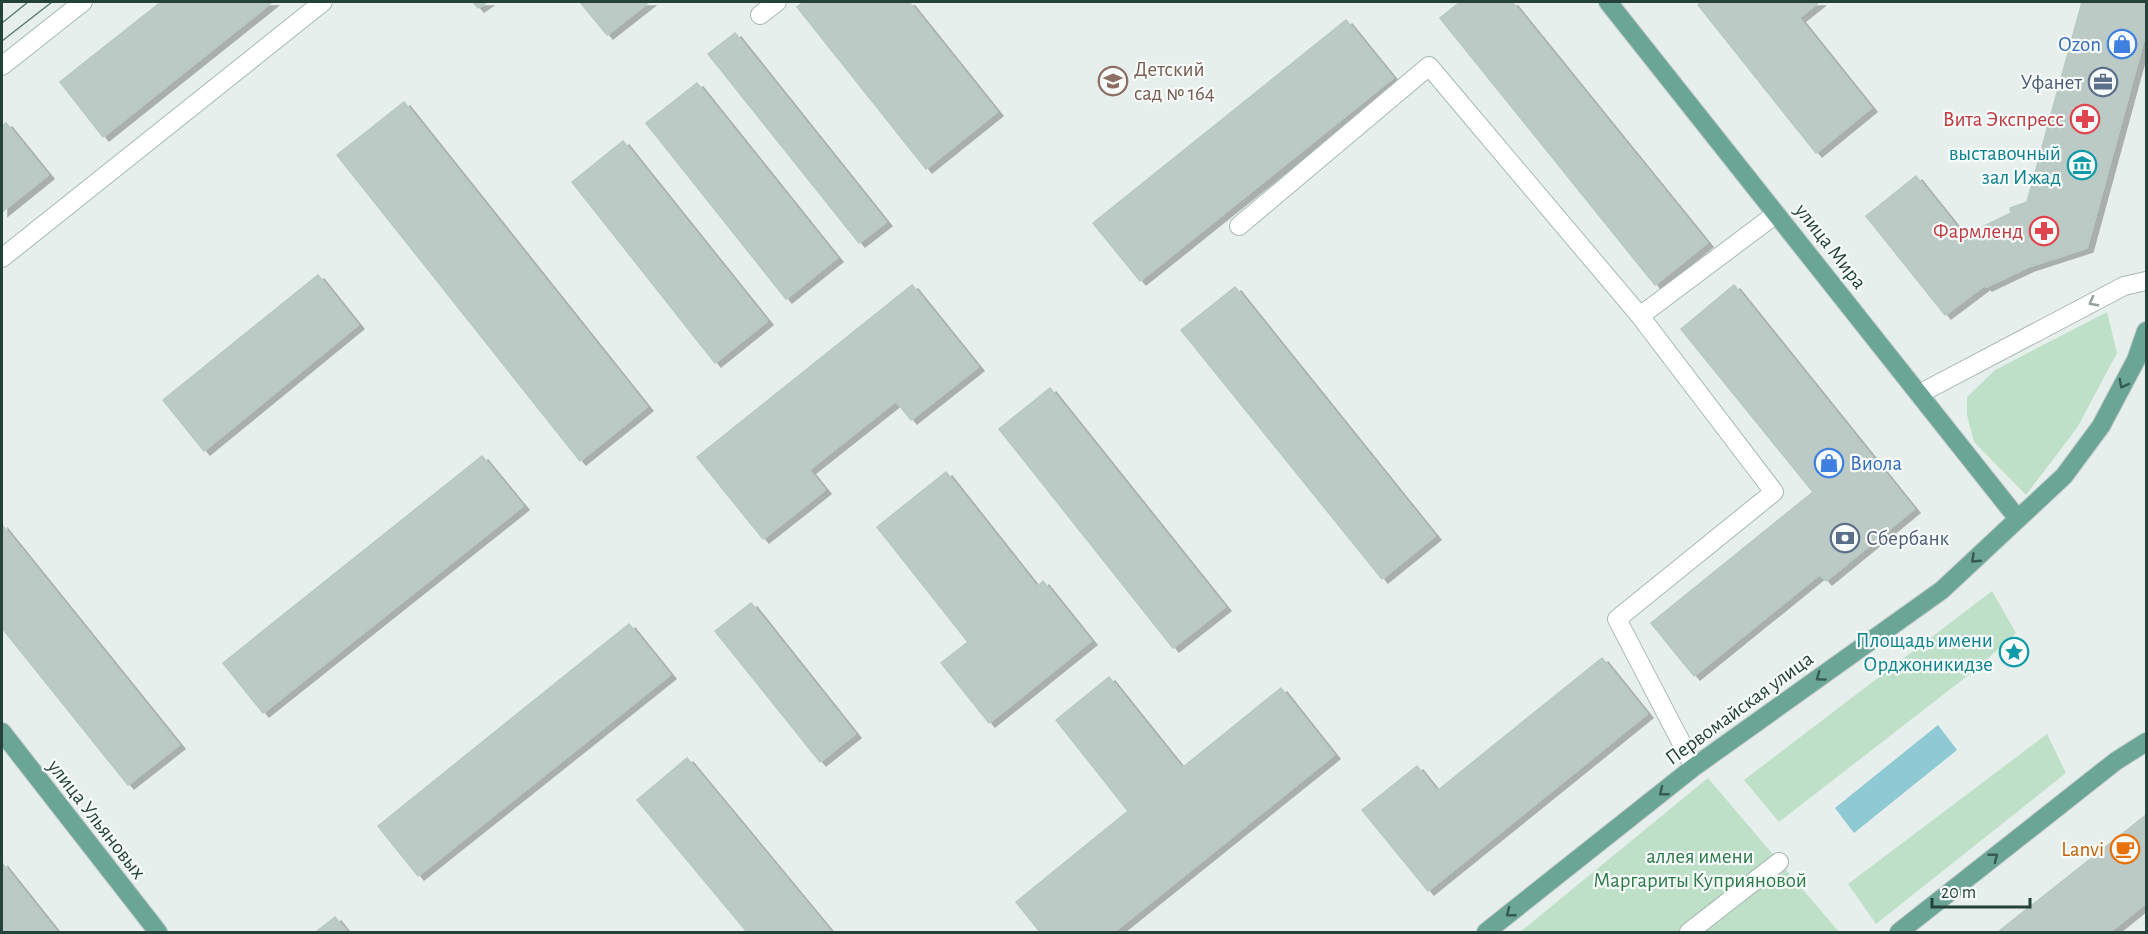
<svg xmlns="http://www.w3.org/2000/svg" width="2148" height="934" font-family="'Alegreya Sans',sans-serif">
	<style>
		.green { fill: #bfe0c8 }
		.water { fill: #8ec9d4 }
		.building { fill: #bbcac4; stroke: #b8c9c2; stroke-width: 1.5; filter: url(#shadow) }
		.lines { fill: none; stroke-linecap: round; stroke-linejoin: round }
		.minor-casing { stroke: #a8b8b2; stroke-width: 20 }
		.major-casing { stroke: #c2cac8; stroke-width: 20 }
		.minor { stroke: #fff; stroke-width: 18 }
		.major { stroke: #6aa596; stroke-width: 18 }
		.tram { stroke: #5f7d75; stroke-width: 1.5 }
		.oneway { stroke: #92a09c }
		.oneway2 { stroke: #365b51 }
		.labels { text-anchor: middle; stroke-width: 4.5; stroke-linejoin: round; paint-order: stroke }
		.shop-label { font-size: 21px; fill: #366cbe; stroke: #f7fbf9; text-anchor: end }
		.education-label { font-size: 21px; fill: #785e54; stroke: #f7fbf9; text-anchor: start }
		.service-label { font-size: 21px; fill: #4e5e75; stroke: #f7fbf9; text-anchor: end }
		.health-label { font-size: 21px; fill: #be3a42; stroke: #f7fbf9; text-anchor: end }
		.culture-label { font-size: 21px; fill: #0d838f; stroke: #f7fbf9; text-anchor: end }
		.street-label { font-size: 21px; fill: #24423a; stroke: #f7fbf9 }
		.food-label { font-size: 21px; fill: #c56008; stroke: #f7fbf9; text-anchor: end }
		.park-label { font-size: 21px; fill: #2d7a4b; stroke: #f7fbf9 }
	</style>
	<defs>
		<filter id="shadow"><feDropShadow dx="6" dy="4" stdDeviation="0" flood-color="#0004"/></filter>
	</defs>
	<rect width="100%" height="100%" fill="#e6efeb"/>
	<!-- green -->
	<path class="green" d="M2107 312 2117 353 2077 428 2026 495 1974 442 1967 415V397L1995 370Z
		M1992 591 2016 633 1975 670 1779 822 1744 780Z
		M2047 734 2066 773 1876 924 1848 884Z
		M1708 778 1839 932H1520Z"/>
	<!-- water -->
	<path class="water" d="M1938 725 1957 750 1854 833 1835 808Z"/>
	<!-- building -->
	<path class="building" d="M161 2H272L103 137 60 82Z
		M473 2H487L478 8Z
		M580 2H649L607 35Z
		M804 2H909L997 112 926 169 797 7Z
		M1460 2H1512L1707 243 1655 285 1440 18Z
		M1702 2H1819L1799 18 1871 108 1816 153 1698 5Z
		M2082 2H2146V32L2087 248 2028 267 1986 287 1985 285 1945 315 1866 216 1916 176 1964 236 2011 213 2010 208 2027 202Z
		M1346 20 1393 78 1140 281 1093 223Z
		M735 33 886 222 859 243 708 54Z
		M697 83 837 258 786 299 646 123Z
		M404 102 647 407 580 461 337 155Z
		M6 123 48 175 2 212V126Z
		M623 141 767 321 715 363 572 182Z
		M318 275 358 325 204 451 163 400Z
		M912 285 978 367 911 420 896 401 809 470 825 490 763 539 697 457Z
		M1734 285 1914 509 1826 581 1820 574 1694 676 1651 623 1813 492 1681 329Z
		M1235 287 1435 536 1382 579 1181 330Z
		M1050 388 1225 607 1173 648 999 429Z
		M482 456 523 506 263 713 223 663Z
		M946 472 1037 587 1043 581 1091 641 989 723 941 663 968 642 877 527Z
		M2 525 179 745 128 785 2 628Z
		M751 603 855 734 820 762 715 631Z
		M629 624 670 675 418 876 378 826Z
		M1602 658 1647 714 1428 891 1362 810 1417 766 1437 791Z
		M1109 677 1182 768 1281 688 1334 755 1114 932H1040L1016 902 1128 811 1056 720Z
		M687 758 831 932H747L637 800Z
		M2146 815V903L2110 932H1998Z
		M2 863 57 932H2Z
		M335 917 347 932H316Z"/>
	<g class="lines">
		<!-- minor casing -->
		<g class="minor-casing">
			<path id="minor" d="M760 15 777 2
				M2 66 83 2
				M1239 226 1429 66 1640 316
				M2 258 323 2
				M1919 394 2124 286 2146 281
				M1694 767 1617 619 1774 492 1640 316 1776 214
				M1689 932 1779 862"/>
		</g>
		<!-- major casing -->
		<g class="major-casing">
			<path id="major" d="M1608 2 2018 519
				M2 732 158 932
				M1486 932 1694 767 1942 590 2064 476 2101 426 2136 360 2146 331
				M1899 932 2116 761 2146 742"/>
		</g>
		<!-- minor -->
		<use href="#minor" class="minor"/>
		<!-- major -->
		<use href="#major" class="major"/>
		<!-- tram -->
		<path class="tram" d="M2 23 28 2
			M2 41 52 2"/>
	</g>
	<!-- one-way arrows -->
	<defs><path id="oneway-chevron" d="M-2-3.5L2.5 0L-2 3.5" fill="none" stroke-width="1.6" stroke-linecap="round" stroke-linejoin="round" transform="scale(1.5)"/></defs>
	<use class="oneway" href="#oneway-chevron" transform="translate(2093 302) rotate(152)"/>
	<g class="oneway2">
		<use href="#oneway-chevron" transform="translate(2123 384) rotate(118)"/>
		<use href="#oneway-chevron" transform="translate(1975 559) rotate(137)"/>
		<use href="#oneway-chevron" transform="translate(1820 677) rotate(144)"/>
		<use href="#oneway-chevron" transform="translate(1663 792) rotate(142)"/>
		<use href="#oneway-chevron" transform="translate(1994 857) rotate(-38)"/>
		<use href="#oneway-chevron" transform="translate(1510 913) rotate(142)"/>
	</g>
	<!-- icons -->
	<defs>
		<g id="shop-ring" transform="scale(1.5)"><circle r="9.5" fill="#f7fbf9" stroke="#3f7fe0" stroke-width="1.5"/><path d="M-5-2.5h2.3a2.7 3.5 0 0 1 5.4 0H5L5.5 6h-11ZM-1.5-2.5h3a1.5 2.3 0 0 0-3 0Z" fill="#3f7fe0"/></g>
		<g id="school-ring" transform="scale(1.5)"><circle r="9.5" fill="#f7fbf9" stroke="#8d6e63" stroke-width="1.5"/><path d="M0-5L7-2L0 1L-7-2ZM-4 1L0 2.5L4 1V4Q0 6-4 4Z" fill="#8d6e63"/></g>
		<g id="office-ring" transform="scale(1.5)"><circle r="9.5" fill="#f7fbf9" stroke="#5c6f8a" stroke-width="1.5"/><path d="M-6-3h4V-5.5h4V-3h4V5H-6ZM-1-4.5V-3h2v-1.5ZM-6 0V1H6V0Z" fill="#5c6f8a"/></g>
		<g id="pharmacy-ring" transform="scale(1.5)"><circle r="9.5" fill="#f7fbf9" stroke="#e0444e" stroke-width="1.5"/><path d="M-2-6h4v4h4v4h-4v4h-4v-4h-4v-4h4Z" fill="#e0444e"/></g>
		<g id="museum-ring" transform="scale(1.5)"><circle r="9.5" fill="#f7fbf9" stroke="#0f9aa8" stroke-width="1.5"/><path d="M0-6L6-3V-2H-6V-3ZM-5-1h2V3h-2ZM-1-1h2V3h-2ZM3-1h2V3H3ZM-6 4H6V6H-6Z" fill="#0f9aa8"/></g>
		<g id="bank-ring" transform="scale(1.5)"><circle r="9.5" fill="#f7fbf9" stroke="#5c6f8a" stroke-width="1.5"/><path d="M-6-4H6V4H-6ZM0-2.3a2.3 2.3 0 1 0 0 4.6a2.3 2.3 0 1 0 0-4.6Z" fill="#5c6f8a"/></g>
		<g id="sight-ring" transform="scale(1.5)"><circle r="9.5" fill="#f7fbf9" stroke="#0f9aa8" stroke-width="1.5"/><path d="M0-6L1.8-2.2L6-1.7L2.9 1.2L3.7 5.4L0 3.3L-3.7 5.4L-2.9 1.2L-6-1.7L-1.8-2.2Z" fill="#0f9aa8"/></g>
		<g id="cafe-ring" transform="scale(1.5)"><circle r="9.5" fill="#f7fbf9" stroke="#e8710a" stroke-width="1.5"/><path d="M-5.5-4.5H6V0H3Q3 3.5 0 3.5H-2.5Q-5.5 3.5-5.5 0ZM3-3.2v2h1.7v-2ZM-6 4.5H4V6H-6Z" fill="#e8710a"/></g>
	</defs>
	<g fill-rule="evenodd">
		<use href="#shop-ring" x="2122" y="44"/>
		<use href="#school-ring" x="1113" y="81"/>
		<use href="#office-ring" x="2103" y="82"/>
		<use href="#pharmacy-ring" x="2085" y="119"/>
		<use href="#museum-ring" x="2082" y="165"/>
		<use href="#pharmacy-ring" x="2044" y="231"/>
		<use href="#shop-ring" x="1829" y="463"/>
		<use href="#bank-ring" x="1845" y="538"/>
		<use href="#sight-ring" x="2014" y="652"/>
		<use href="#cafe-ring" x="2125" y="849"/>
	</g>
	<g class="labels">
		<!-- shop labels -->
		<g class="shop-label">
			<text x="2101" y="51">Ozon</text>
			<text x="1850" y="470" text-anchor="start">Виола</text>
		</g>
		<!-- education labels -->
		<g class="education-label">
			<text x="1134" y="76">Детский<tspan x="1134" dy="24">сад № 164</tspan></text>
		</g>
		<!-- service labels -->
		<g class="service-label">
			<text x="2082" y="89">Уфанет</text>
			<text x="1866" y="545" text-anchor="start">Сбербанк</text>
		</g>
		<!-- health labels -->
		<g class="health-label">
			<text x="2064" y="126">Вита Экспресс</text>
			<text x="2023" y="238">Фармленд</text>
		</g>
		<!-- culture labels -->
		<g class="culture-label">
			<text x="2061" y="160">выставочный<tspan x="2061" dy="24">зал Ижад</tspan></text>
			<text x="1993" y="647">Площадь имени<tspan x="1993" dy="24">Орджоникидзе</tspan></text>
		</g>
		<!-- street labels -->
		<g class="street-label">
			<text transform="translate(1831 246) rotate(52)" y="7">улица Мира</text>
			<text transform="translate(1739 708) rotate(-36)" y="7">Первомайская улица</text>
			<text transform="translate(97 819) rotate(52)" y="7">улица Ульяновых</text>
		</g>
		<!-- food labels -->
		<g class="food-label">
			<text x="2104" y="856">Lanvi</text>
		</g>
		<!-- park labels -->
		<g class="park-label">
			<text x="1700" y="863">аллея имени<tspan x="1700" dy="24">Маргариты Куприяновой</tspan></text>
		</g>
	</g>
	<!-- border -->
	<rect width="2148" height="934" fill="none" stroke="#24423a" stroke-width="6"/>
	<!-- scale -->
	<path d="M1932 898v9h98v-9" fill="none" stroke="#24423a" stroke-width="3"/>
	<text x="1941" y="898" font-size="18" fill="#24423a" stroke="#f7fbf9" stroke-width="4.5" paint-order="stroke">20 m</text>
</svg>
